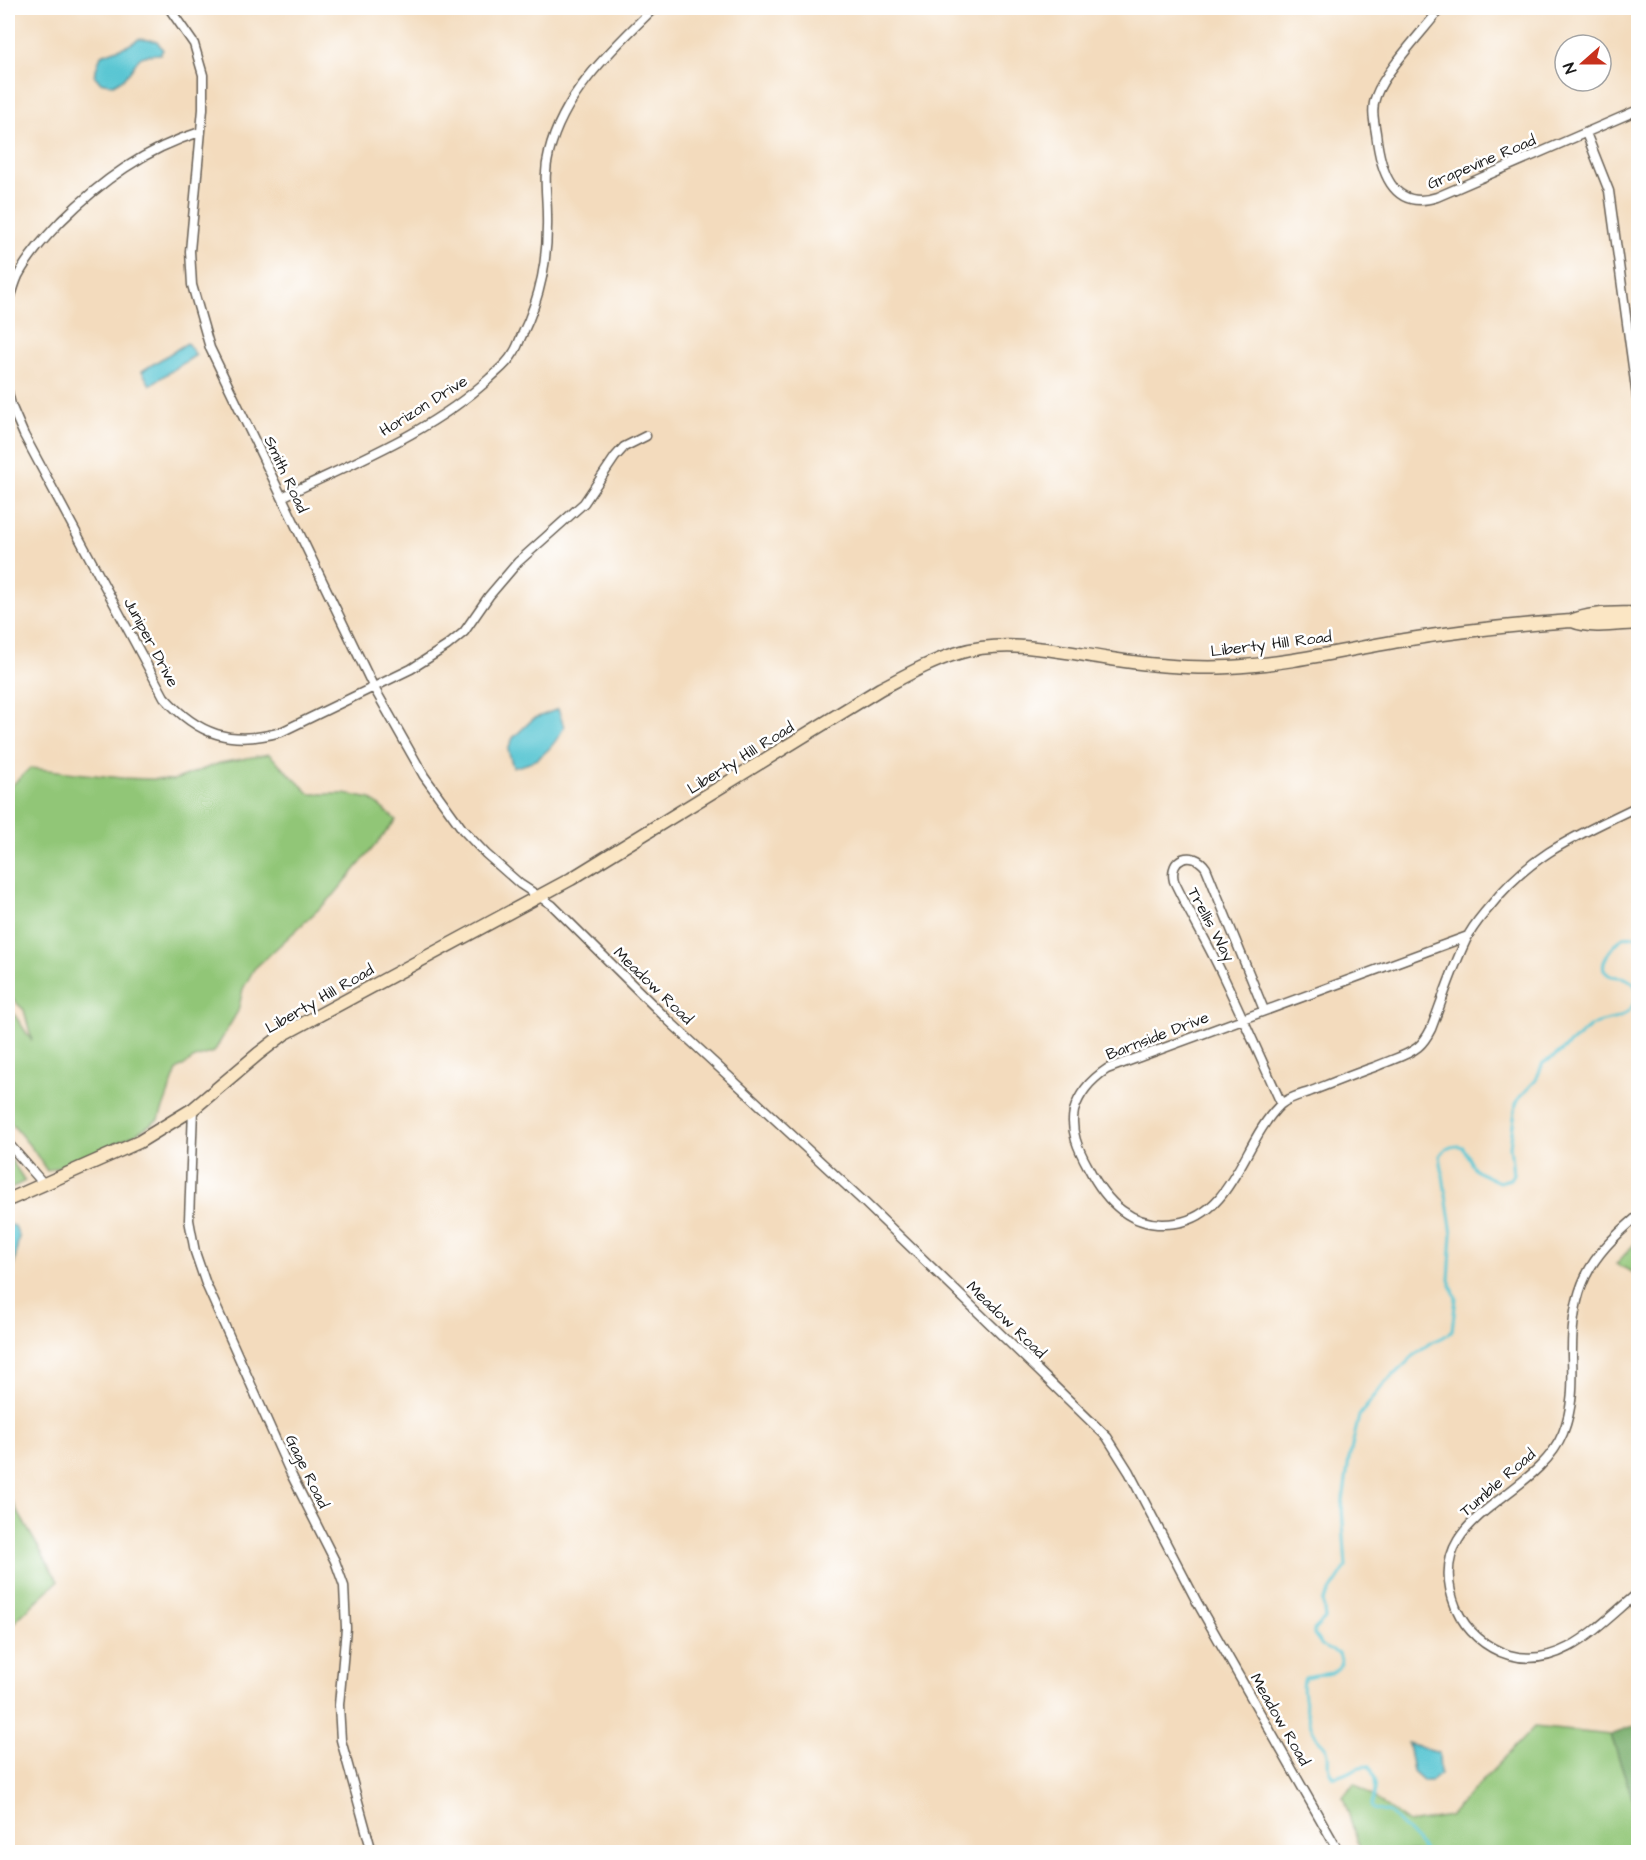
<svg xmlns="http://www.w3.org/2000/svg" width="1646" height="1860" font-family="'Architects Daughter',sans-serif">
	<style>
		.green { fill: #91c677; stroke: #56714a; stroke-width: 1.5 }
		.forest { fill: #74ab68; stroke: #486442; stroke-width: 1.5 }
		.water { fill: #5ac6d3; stroke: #3b7178; stroke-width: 1.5 }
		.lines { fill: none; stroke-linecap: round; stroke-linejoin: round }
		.stream { stroke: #5ac6d3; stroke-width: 3 }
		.street-casing { stroke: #675f54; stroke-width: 11 }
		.secondary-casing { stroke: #675f54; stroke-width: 15 }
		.street { stroke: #fff; stroke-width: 8 }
		.secondary { stroke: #fbe6c4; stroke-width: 12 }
		.labels { text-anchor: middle; stroke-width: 5; stroke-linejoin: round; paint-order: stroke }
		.street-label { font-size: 16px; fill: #1c1c1c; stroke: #fff }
	</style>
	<rect width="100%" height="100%" fill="#fff"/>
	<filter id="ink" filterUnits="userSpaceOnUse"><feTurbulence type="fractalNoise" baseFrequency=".0167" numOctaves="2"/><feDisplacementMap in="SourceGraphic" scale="12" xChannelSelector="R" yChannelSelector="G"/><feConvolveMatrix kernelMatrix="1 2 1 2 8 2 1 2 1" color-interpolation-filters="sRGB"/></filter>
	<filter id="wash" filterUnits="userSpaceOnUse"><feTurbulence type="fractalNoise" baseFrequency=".008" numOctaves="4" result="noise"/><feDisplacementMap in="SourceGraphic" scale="24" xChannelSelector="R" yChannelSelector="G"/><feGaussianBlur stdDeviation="1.35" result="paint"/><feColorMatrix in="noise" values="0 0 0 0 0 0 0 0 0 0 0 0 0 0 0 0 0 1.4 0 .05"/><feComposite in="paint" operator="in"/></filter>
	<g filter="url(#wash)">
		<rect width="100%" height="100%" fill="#f3dbbd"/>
		<!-- green -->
		<path class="green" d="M269 754 310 794H345L371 799 396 820 334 895 254 969 243 989 238 1011 214 1052 195 1058 177 1070 159 1119 134 1135 88 1156 47 1171 34 1151 8 1119V1005L32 1041 24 1010 8 995V789L30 768 122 778 174 780 220 763Z
			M8 1155 25 1181 8 1190Z
			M1638 1240V1275L1616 1264Z
			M8 1495 58 1581 8 1628Z
			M1534 1727 1611 1735 1634 1802 1629 1852H1361L1343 1797 1354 1783 1409 1823 1449 1816Z"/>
		<!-- forest -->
		<path class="forest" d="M1638 1725V1852H1629L1634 1802 1611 1735Z"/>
		<!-- water -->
		<path class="water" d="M139 39 157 41 163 50 160 54C130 55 141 63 125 77 122 80 117 83 113 85L100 82 94 75 101 55 129 45Z
			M187 343 196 355 150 385 142 371Z
			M558 709 564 727C554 747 537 765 513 767L508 750 513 738 533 719Z
			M8 1224 15 1226 19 1236 14 1265 8 1269Z
			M1408 1743 1439 1753 1440 1774 1431 1781H1424L1413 1771Z"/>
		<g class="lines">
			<!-- stream -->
			<path class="stream" d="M1425 1852 1419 1843 1390 1813 1373 1809 1371 1806C1376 1792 1378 1781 1370 1767 1357 1763 1347 1777 1333 1777 1324 1765 1331 1760 1327 1750 1325 1745 1320 1742 1317 1738 1310 1727 1299 1690 1305 1678 1320 1670 1329 1681 1342 1663L1339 1654 1322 1646 1314 1635V1630L1325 1619 1323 1602 1346 1567 1342 1508 1349 1459 1359 1416 1383 1385 1419 1351 1430 1343 1449 1334 1452 1330 1456 1298 1449 1280 1452 1234 1440 1156C1444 1148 1455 1144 1463 1147L1472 1165 1478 1172 1499 1182 1510 1179 1513 1174 1510 1146 1516 1104 1520 1097 1536 1080 1543 1063 1554 1057 1591 1026C1601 1020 1612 1021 1622 1016 1635 1008 1645 988 1627 979 1622 976 1615 978 1609 975 1593 965 1616 944 1623 937L1638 936"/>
		</g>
	</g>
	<g filter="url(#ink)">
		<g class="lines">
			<!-- street casing -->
			<g class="street-casing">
				<path id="street" d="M169 8 194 44 203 75V109L190 251 192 285 210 348 373 686 424 776 463 830 486 854 520 884 552 905 668 1020 862 1200 1107 1437 1129 1472 1198 1604 1339 1852
					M1441 8C1424 30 1385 71 1376 96 1371 108 1374 121 1376 133 1380 168 1391 212 1437 197L1638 110
					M1586 133 1609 191 1638 404
					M8 306C11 296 14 285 18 276 29 255 45 238 61 221 101 181 145 149 200 132
					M8 392 11 405 24 435 164 697C198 735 231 746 281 732L411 669 447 646 464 632 489 596 518 562 584 503 615 457 624 447 646 436
					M282 497C352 463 432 432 490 378 497 371 507 364 512 355 517 349 519 341 522 335 541 296 548 259 547 216 547 193 543 176 549 153 563 94 612 49 654 8
					M1468 936 1107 1069C1092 1079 1079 1093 1074 1111 1070 1131 1078 1149 1088 1167 1106 1202 1132 1230 1176 1223 1234 1214 1243 1141 1280 1105 1287 1098 1300 1095 1309 1092 1332 1083 1354 1074 1377 1066 1390 1060 1407 1056 1418 1047 1424 1042 1428 1035 1431 1029 1443 998 1454 963 1469 934 1475 924 1483 914 1491 905 1533 852 1579 835 1638 806
					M1264 1010 1206 868C1193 849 1168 858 1174 881 1189 913 1208 943 1223 976 1243 1018 1262 1061 1281 1103
					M193 1109 189 1220 195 1252 206 1284 291 1474 335 1561 344 1586 346 1628 339 1705 341 1740 372 1852
					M8 1143 43 1183
					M1638 1216C1587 1259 1571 1288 1572 1356 1573 1383 1573 1408 1563 1433 1536 1501 1418 1514 1456 1608 1466 1631 1486 1648 1509 1655 1562 1670 1601 1623 1638 1593"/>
			</g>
			<!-- secondary casing -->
			<g class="secondary-casing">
				<path id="secondary" d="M1572 621C1592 629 1617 624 1638 623
					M8 1200 139 1142 193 1109 258 1054 284 1034 571 879 880 689C905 676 931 661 958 653 1008 638 1062 652 1111 659 1150 665 1190 669 1229 667 1288 664 1346 650 1404 640 1459 631 1515 625 1571 621 1591 612 1617 614 1638 613"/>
			</g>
			<!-- street -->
			<use href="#street" class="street"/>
			<!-- secondary -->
			<use href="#secondary" class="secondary"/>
		</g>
	</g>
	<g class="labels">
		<!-- street labels -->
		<g class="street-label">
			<text transform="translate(1481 161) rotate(-23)" y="6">Grapevine Road</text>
			<text transform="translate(423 405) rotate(-32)" y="6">Horizon Drive</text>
			<text transform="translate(287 474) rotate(65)" y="6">Smith Road</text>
			<text transform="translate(152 642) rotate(62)" y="6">Juniper Drive</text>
			<text transform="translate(1271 643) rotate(-7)" y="6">Liberty Hill Road</text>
			<text transform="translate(740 757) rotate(-32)" y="6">Liberty Hill Road</text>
			<text transform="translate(1212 924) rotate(62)" y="6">Trellis Way</text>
			<text transform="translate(654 985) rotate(44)" y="6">Meadow Road</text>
			<text transform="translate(319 998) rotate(-30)" y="6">Liberty Hill Road</text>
			<text transform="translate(1157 1035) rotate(-21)" y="6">Barnside Drive</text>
			<text transform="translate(1007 1319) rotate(44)" y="6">Meadow Road</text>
			<text transform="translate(308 1471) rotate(64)" y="6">Gage Road</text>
			<text transform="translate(1497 1482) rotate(-41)" y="6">Tumble Road</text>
			<text transform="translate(1281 1719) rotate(60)" y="6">Meadow Road</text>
		</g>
	</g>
	<!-- margin -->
	<rect width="1646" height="1860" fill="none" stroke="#fff" stroke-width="30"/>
	<!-- north arrow -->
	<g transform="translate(1583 63) rotate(249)"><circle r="28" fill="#ffffff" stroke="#a4a4a4" stroke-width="1.5"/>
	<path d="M0-4.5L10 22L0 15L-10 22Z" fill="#c8321e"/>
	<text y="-9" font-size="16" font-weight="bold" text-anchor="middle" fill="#1c1c1c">N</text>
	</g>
</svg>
